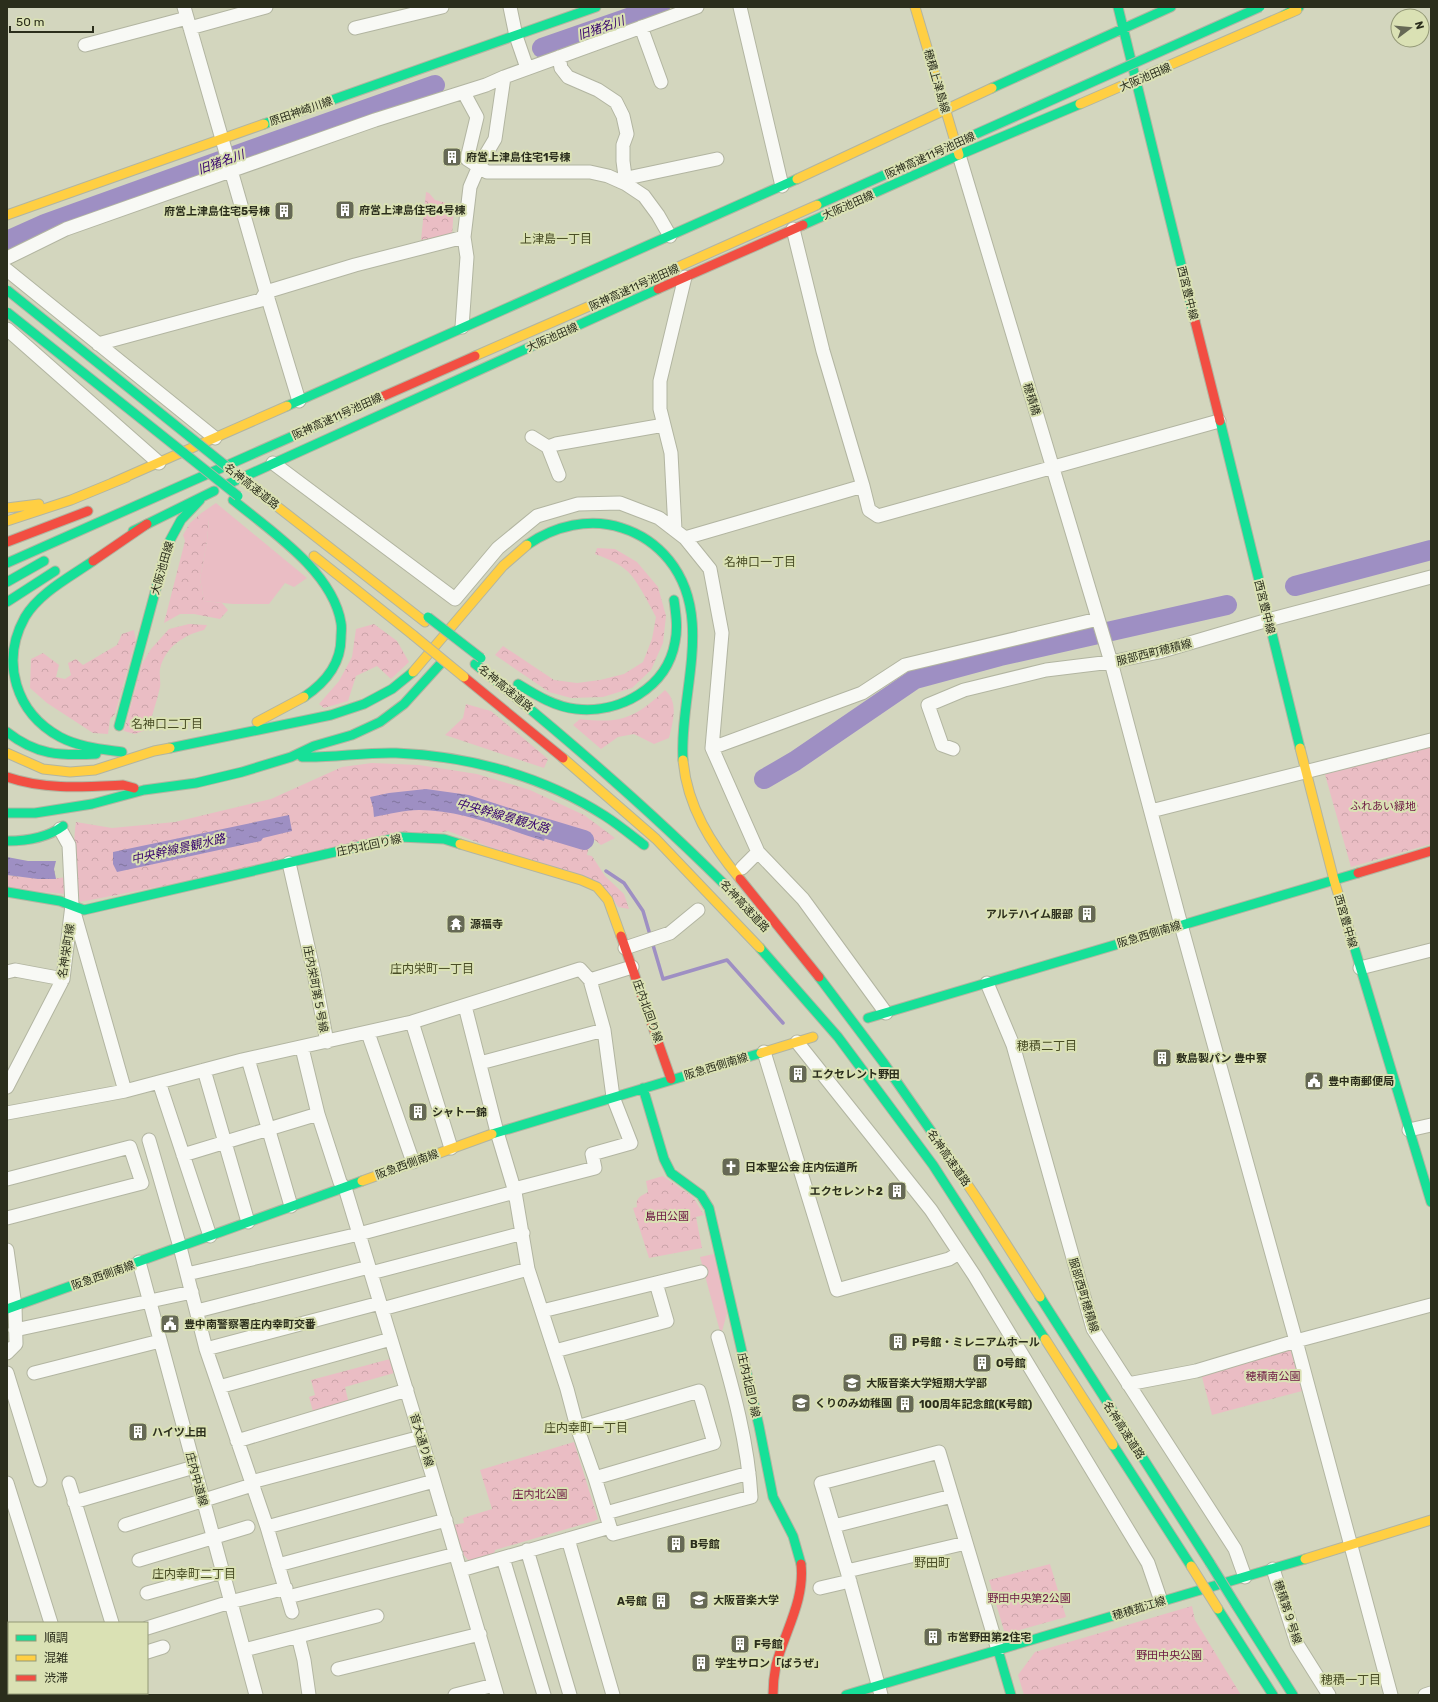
<svg xmlns="http://www.w3.org/2000/svg" width="1438" height="1702" font-family="Rubik,'Noto Sans JP',sans-serif">
	<style>
		.grass { fill: #eabdc4 }
		.forest { fill: url(#forest-crowns) }
		.water { fill: url(#water-ripples) }
		.lines { fill: none; stroke-linecap: round; stroke-linejoin: round }
		.stream { stroke: #9e8fc3; stroke-width: 3.5 }
		.river { stroke: #9e8fc3; stroke-width: 20 }
		.street-casing { stroke: #b2b5a1; stroke-width: 15 }
		.fast-casing { stroke: #b2b5a1; stroke-width: 11 }
		.slow-casing { stroke: #b2b5a1; stroke-width: 11 }
		.jam-casing { stroke: #b2b5a1; stroke-width: 11 }
		.street { stroke: #f8f9f5; stroke-width: 13 }
		.fast { stroke: #16e098; stroke-width: 9 }
		.slow { stroke: #ffcf43; stroke-width: 9 }
		.jam { stroke: #f24e42; stroke-width: 9 }
		.fast-bridge-casing { stroke: #b1b4a7; stroke-width: 11; stroke-linecap: butt }
		.slow-bridge-casing { stroke: #b1b4a7; stroke-width: 11; stroke-linecap: butt }
		.fast-bridge { stroke: #16e098; stroke-width: 9 }
		.slow-bridge { stroke: #ffcf43; stroke-width: 9 }
		.labels { text-anchor: middle; stroke-width: 4; stroke-linejoin: round; paint-order: stroke }
		.street-label { font-size: 11px; fill: #2b2e1c; stroke: #dae1b4 }
		.poi-label { font-size: 11px; font-weight: bold; fill: #2b2e1c; stroke: #dae1b4; text-anchor: start }
		.park-label { font-size: 11px; fill: #6c1641; stroke: #dae1b4 }
		.water-label { font-size: 12px; font-style: italic; fill: #35016d; stroke: #dae1b4 }
		.neighbourhood-label { font-size: 12px; fill: #494d25; stroke: #dae1b4 }
	</style>
	<defs>
		<pattern id="forest-crowns" width="20" height="18" patternUnits="userSpaceOnUse"><rect width="20" height="18" fill="#eabdc4"/><path d="M2 6a3 3 0 1 1 6 0M12 15a3 3 0 1 1 6 0" fill="none" stroke="#c9a3a8"/></pattern>
		<pattern id="water-ripples" width="26" height="14" patternUnits="userSpaceOnUse"><rect width="26" height="14" fill="#9e8fc3"/><path d="M2 4q2-2 4 0t4 0M15 11q2-2 4 0t4 0" fill="none" stroke="#81759e"/></pattern>
	</defs>
	<rect width="100%" height="100%" fill="#d3d6be"/>
	<!-- grass -->
	<path class="grass" d="M216 503 307 578 294 587 285 583 269 604H233L204 601 200 579 207 541 209 520 200 514Z
		M714 1254 727 1313 721 1335 700 1257Z"/>
	<!-- forest -->
	<path class="forest" d="M426 192 429 193 435 200 454 205 452 236 426 242 425 239 421 240Z
		M200 514 209 519 207 541 200 579 204 601 222 603 228 610 220 619 194 614H180L164 623 185 541 183 535 190 523Z
		M597 548 615 549 637 562 658 587 666 616 663 643 651 670 632 688 603 697 571 698 549 692 495 655 503 646 554 680 577 683 600 680 624 674 643 662 652 639 656 617C649 604 637 579 626 570 617 562 605 558 595 554Z
		M189 624 207 625 204 630C184 635 165 647 160 669 159 675 161 681 160 687 157 701 152 715 148 729L135 734 124 731 142 664 151 649 169 629Z
		M374 624 397 641 409 662 391 679 377 666 356 676 348 701 324 708 319 704 339 681 352 657 356 629Z
		M134 630 136 640 115 714 110 719 108 734 93 733 47 703 30 688 31 659 43 653 59 665 56 677 65 679 71 675 68 663 76 659 83 665 117 645 122 634Z
		M665 690C679 702 673 722 669 738L654 744 634 734 618 737 601 749 573 725 580 719C621 724 635 718 665 690Z
		M466 704 491 711 548 759 544 768 445 735 463 718Z
		M1431 744V844L1351 867 1324 771Z
		M372 763 419 765 477 774 530 790 584 815 615 838 601 845 591 837 587 855 592 856 605 876 624 894 629 909 618 907 610 894 448 831 80 902C75 877 72 847 76 822L112 828 175 822 271 799 342 767Z
		M7 875C27 877 46 881 66 877V890L65 894 7 889Z
		M663 1176 693 1197 704 1215 696 1217 702 1248 649 1258 633 1208 637 1207C635 1198 641 1196 648 1192L646 1181Z
		M1290 1348 1302 1391 1212 1415 1202 1377 1204 1373Z
		M390 1359 394 1373 345 1387 349 1404 314 1415 309 1397 315 1395 311 1380Z
		M574 1442 598 1519 594 1521 495 1550 494 1555 470 1562 462 1553 453 1525 464 1523 463 1518 492 1509 480 1470Z
		M1050 1564 1066 1617 1005 1634 989 1580Z
		M1192 1606 1195 1620 1241 1695H1024L1018 1675 1035 1652Z"/>
	<!-- water -->
	<path class="water" d="M426 789 469 795 550 821 544 841C503 828 462 810 419 810 404 810 389 814 374 817L373 807 370 797 389 793Z
		M289 815 292 831 263 838 261 841 117 872 113 864V852Z
		M7 857 28 861H56L54 869 56 879H38L7 875Z"/>
	<g class="lines">
		<!-- stream -->
		<path class="stream" d="M606 871 624 883 643 911 663 979 727 960 783 1023"/>
		<!-- river -->
		<path class="river" d="M542 48 660 7
			M7 241 45 224 265 145 435 85
			M1295 586 1431 550
			M764 779 795 761 915 679 1000 656 1227 605
			M521 821 584 840"/>
		<!-- street casing -->
		<g class="street-casing">
			<path id="street" d="M184 7 266 292 299 401
				M510 7 516 36 527 68
				M740 7 782 186
				M641 27 661 82
				M190 28 266 7
				M355 28 442 7
				M85 45 187 18
				M559 57 561 68 568 77 598 90 616 102 623 116 627 134 623 145V161L626 184
				M464 93 477 117 467 159 487 172H590L608 176 626 184 644 196 658 215 670 236
				M959 155 1111 662 1181 925 1296 1341 1391 1695
				M626 184 632 177 717 159
				M793 229 823 351 863 486
				M7 258 66 229 375 120 486 85 504 77 697 7
				M7 270 215 438
				M462 327 467 257 464 237 470 187 479 166 495 139 504 77
				M7 329 159 463
				M98 344 261 300 266 292 355 265 464 237
				M532 437 548 447 559 475
				M548 447 556 444 664 425
				M273 463 455 599 498 548 537 516 578 504 620 503 659 518 685 538 710 569 722 633 712 748 758 852 803 899 886 1013
				M675 530 671 453 660 409V381L685 277
				M685 538 863 486 869 510 878 516 1219 421
				M712 748 862 693 905 665 1098 619
				M953 749 942 745 928 705 964 690 1046 670 1111 662 1159 652 1268 620 1431 577
				M1151 811 1431 740
				M289 863 314 973 327 1042
				M742 868 758 852
				M72 905 125 1091 242 1060 412 1022 580 969 590 980 632 967
				M625 948 670 933 698 910
				M1360 968 1431 950
				M7 972 15 970 63 979
				M987 983 1013 1045 1093 1329 1235 1549 1245 1577
				M412 1022 451 1148
				M368 1033 413 1162
				M797 1042 931 1210 974 1275 1148 1563 1161 1601
				M302 1048 318 1114 340 1182 346 1191 431 1471 497 1695
				M764 1052 837 1290 949 1259 959 1253
				M248 1059 291 1206
				M480 1063 604 1030
				M204 1070 248 1222
				M159 1082 210 1236
				M7 1087 63 979 72 905 69 845 60 829
				M7 1113 125 1091
				M1409 1130 1431 1125
				M149 1140 180 1247 206 1349 267 1527 292 1612
				M183 1155 318 1114
				M7 1179 130 1147 142 1183 7 1218
				M514 1189 595 1168 592 1154 631 1143 613 1097 604 1030 590 980
				M7 1250 15 1306 16 1344 7 1353
				M139 1262 256 1695
				M371 1273 523 1233
				M187 1274 359 1234 515 1192
				M382 1309 528 1269
				M197 1311 369 1267
				M542 1311 701 1272
				M15 1330 192 1292
				M206 1349 380 1303
				M555 1351 667 1321 656 1283
				M7 1373 40 1480
				M34 1373 160 1341
				M1128 1384 1196 1371 1296 1341 1431 1305
				M219 1387 391 1339
				M577 1427 699 1391 714 1443 595 1478
				M237 1441 407 1390
				M251 1482 421 1437
				M7 1483 51 1623
				M69 1483 112 1623
				M74 1502 194 1467
				M606 1513 749 1473
				M125 1525 252 1485
				M834 1526 952 1496
				M267 1527 434 1481
				M610 1527 613 1534 751 1497C748 1443 733 1389 718 1337
				M568 1539 613 1695
				M527 1550 570 1695
				M503 1558 544 1695
				M139 1560 248 1527
				M278 1565 446 1520
				M1273 1569 1297 1644 1329 1695
				M461 1570 610 1527 595 1478 577 1427 567 1389 528 1269 515 1192 497 1132 465 1006
				M847 1571 966 1543
				M820 1588 850 1581
				M147 1593 222 1572
				M288 1597 456 1554
				M147 1628 230 1602 286 1588
				M298 1636 304 1660 309 1695
				M244 1650 377 1616
				M147 1652 163 1647
				M338 1669 480 1634
				M7 1691H9
				M132 1693 133 1695
				M455 1695 494 1685
				M881 1695 847 1571 821 1483 939 1452 998 1650
				M1425 1695 1431 1693"/>
		</g>
		<!-- fast casing -->
		<g class="fast-casing">
			<path id="fast" d="M1118 7 1195 321
				M1283 16 1299 7
				M992 88 1171 7
				M264 124 596 7
				M803 225 959 155 1080 104
				M287 406 797 179
				M1220 421 1300 748
				M228 484 658 289
				M233 500C271 531 333 572 341 623 342 628 341 633 341 638 341 664 325 683 304 697
				M133 531 214 491
				M527 545C554 526 590 517 622 528 641 534 656 544 669 560 715 617 679 694 683 760
				M93 561C70 577 39 593 25 617 0 662 16 713 60 737 79 747 101 749 122 752
				M7 563 345 413
				M7 582 44 561
				M7 602 55 571
				M475 664C567 738 657 816 740 900
				M518 684C536 695 555 707 576 709 619 714 667 688 675 642 678 628 676 615 674 600
				M119 726 168 544 181 520 200 500
				M7 732C36 755 60 756 96 754
				M170 748 331 715 364 704 392 689 413 672
				M302 757C333 758 364 752 396 753 469 756 543 776 605 816 619 825 631 835 644 845
				M7 813H35L92 804 144 790 196 783 242 772 291 757 314 746 352 735 380 722 404 704 443 661
				M7 841C27 841 47 838 63 826
				M7 892 60 901 84 910 400 837 444 839 460 844
				M1350 933 1431 1202
				M760 948 838 1037 933 1165 1045 1339
				M819 977 883 1062 947 1154
				M868 1018 1358 873
				M643 1088 664 1159 671 1173 701 1195 709 1208 759 1426 773 1497 793 1536 801 1564
				M492 1134 761 1053
				M1040 1297 1210 1563
				M7 1309 362 1181
				M1113 1445 1191 1566
				M1236 1605 1293 1695
				M1218 1609 1273 1695
				M998 1650 1011 1695
				M846 1695 1305 1559"/>
		</g>
		<!-- slow casing -->
		<g class="slow-casing">
			<path id="slow" d="M915 7 959 155
				M1080 104 1297 10
				M797 179 992 88
				M7 215 264 124
				M475 356 624 291
				M112 483 287 406
				M251 486 425 622
				M7 508 39 504
				M7 521 71 500 127 477
				M314 556 413 635
				M413 672 503 566 527 545
				M257 722 304 697
				M1300 748 1334 880 1350 933
				M7 753 43 769 70 772 95 770 154 751 170 748
				M563 758 656 839 760 948
				M683 760C687 806 711 844 740 879
				M460 844 581 880 597 887 608 900 621 936
				M761 1053 813 1037
				M938 1141 978 1200 1040 1297
				M362 1181 492 1134
				M1045 1339 1113 1445
				M1305 1559 1431 1520"/>
		</g>
		<!-- jam casing -->
		<g class="jam-casing">
			<path id="jam" d="M658 289 803 225
				M1195 321 1220 421
				M345 413 475 356
				M7 542 88 511
				M93 561 147 524
				M464 677 563 758
				M7 777C45 790 83 787 123 785L134 788
				M1358 873 1431 851
				M740 879 819 977
				M621 936 671 1079
				M773 1695C773 1685 774 1675 776 1665 785 1631 805 1600 801 1564"/>
		</g>
		<!-- street -->
		<use href="#street" class="street"/>
		<!-- fast -->
		<use href="#fast" class="fast"/>
		<!-- slow -->
		<use href="#slow" class="slow"/>
		<!-- jam -->
		<use href="#jam" class="jam"/>
		<!-- fast-bridge casing -->
		<g class="fast-bridge-casing">
			<path id="fast-bridge" d="M817 205 1260 7
				M7 290 251 486
				M7 312 238 496
				M428 617 481 658
				M1210 1563 1236 1605"/>
		</g>
		<!-- slow-bridge casing -->
		<g class="slow-bridge-casing">
			<path id="slow-bridge" d="M624 291 817 205
				M413 635 464 677
				M1191 1566 1218 1609"/>
		</g>
		<!-- fast-bridge -->
		<use href="#fast-bridge" class="fast-bridge"/>
		<!-- slow-bridge -->
		<use href="#slow-bridge" class="slow-bridge"/>
	</g>
	<!-- icons -->
	<defs>
		<g id="building-square" transform="scale(1)"><rect x="-9" y="-9" width="18" height="18" rx="4" fill="#666955" stroke="#dae1b4"/><path d="M-4-6H4V6H1V3H-1V6H-4ZM-2.5-4.3h1.7v1.8h-1.7ZM.8-4.3h1.7v1.8H.8ZM-2.5-1h1.7V.8h-1.7ZM.8-1h1.7V.8H.8Z" fill="#fff"/></g>
		<g id="temple-square" transform="scale(1)"><rect x="-9" y="-9" width="18" height="18" rx="4" fill="#666955" stroke="#dae1b4"/><path d="M0-6L5-2H3V0L6.5 2.5H4V6H1.5V3h-3V6H-4V2.5H-6.5L-3 0V-2H-5Z" fill="#fff"/></g>
		<g id="civic-square" transform="scale(1)"><rect x="-9" y="-9" width="18" height="18" rx="4" fill="#666955" stroke="#dae1b4"/><path d="M-.6-6.5H3V-4.5H.6V-3L4-1V1h2V6H-6V1h2V-1L-.6-3ZM-1.2 2.5V6h2.4V2.5Z" fill="#fff"/></g>
		<g id="church-square" transform="scale(1)"><rect x="-9" y="-9" width="18" height="18" rx="4" fill="#666955" stroke="#dae1b4"/><path d="M-1.2-6h2.4v3.5h3.3v2.4h-3.3V6h-2.4V-.1h-3.3v-2.4h3.3Z" fill="#fff"/></g>
		<g id="university-square" transform="scale(1)"><rect x="-9" y="-9" width="18" height="18" rx="4" fill="#666955" stroke="#dae1b4"/><path d="M0-5L7-2L0 1L-7-2ZM-4 1L0 2.5L4 1V4Q0 6-4 4Z" fill="#fff"/></g>
		<g id="school-square" transform="scale(1)"><rect x="-9" y="-9" width="18" height="18" rx="4" fill="#666955" stroke="#dae1b4"/><path d="M0-5L7-2L0 1L-7-2ZM-4 1L0 2.5L4 1V4Q0 6-4 4Z" fill="#fff"/></g>
	</defs>
	<g fill-rule="evenodd">
		<use href="#building-square" x="452" y="157"/>
		<use href="#building-square" x="345" y="210"/>
		<use href="#building-square" x="284" y="211"/>
		<use href="#building-square" x="1087" y="914"/>
		<use href="#temple-square" x="456" y="924"/>
		<use href="#building-square" x="1162" y="1058"/>
		<use href="#building-square" x="798" y="1074"/>
		<use href="#civic-square" x="1314" y="1081"/>
		<use href="#building-square" x="418" y="1112"/>
		<use href="#church-square" x="731" y="1167"/>
		<use href="#building-square" x="897" y="1191"/>
		<use href="#civic-square" x="170" y="1324"/>
		<use href="#building-square" x="898" y="1342"/>
		<use href="#building-square" x="982" y="1363"/>
		<use href="#university-square" x="852" y="1383"/>
		<use href="#school-square" x="801" y="1403"/>
		<use href="#building-square" x="905" y="1404"/>
		<use href="#building-square" x="138" y="1432"/>
		<use href="#building-square" x="676" y="1544"/>
		<use href="#university-square" x="699" y="1600"/>
		<use href="#building-square" x="661" y="1601"/>
		<use href="#building-square" x="933" y="1637"/>
		<use href="#building-square" x="740" y="1644"/>
		<use href="#building-square" x="701" y="1663"/>
	</g>
	<g class="labels">
		<!-- street labels -->
		<g class="street-label">
			<text transform="translate(1145 77) rotate(-23)" y="4">大阪池田線</text>
			<text transform="translate(937 81) rotate(74)" y="4">穂積上津島線</text>
			<text transform="translate(301 111) rotate(-19)" y="4">原田神崎川線</text>
			<text transform="translate(930 155) rotate(-24)" y="4">阪神高速11号池田線</text>
			<text transform="translate(848 205) rotate(-24)" y="4">大阪池田線</text>
			<text transform="translate(634 287) rotate(-24)" y="4">阪神高速11号池田線</text>
			<text transform="translate(1188 293) rotate(76)" y="4">西宮豊中線</text>
			<text transform="translate(552 337) rotate(-24)" y="4">大阪池田線</text>
			<text transform="translate(1032 399) rotate(73)" y="4">穂積橋</text>
			<text transform="translate(337 416) rotate(-24)" y="4">阪神高速11号池田線</text>
			<text transform="translate(252 486) rotate(38)" y="4">名神高速道路</text>
			<text transform="translate(162 568) rotate(-74)" y="4">大阪池田線</text>
			<text transform="translate(1265 607) rotate(76)" y="4">西宮豊中線</text>
			<text transform="translate(1154 652) rotate(-14)" y="4">服部西町穂積線</text>
			<text transform="translate(506 688) rotate(39)" y="4">名神高速道路</text>
			<text transform="translate(369 845) rotate(-12)" y="4">庄内北回り線</text>
			<text transform="translate(745 906) rotate(47)" y="4">名神高速道路</text>
			<text transform="translate(1346 921) rotate(74)" y="4">西宮豊中線</text>
			<text transform="translate(1149 934) rotate(-17)" y="4">阪急西側南線</text>
			<text transform="translate(66 951) rotate(-81)" y="4">名神栄町線</text>
			<text transform="translate(316 989) rotate(79)" y="4">庄内栄町第５号線</text>
			<text transform="translate(648 1011) rotate(70)" y="4">庄内北回り線</text>
			<text transform="translate(716 1066) rotate(-17)" y="4">阪急西側南線</text>
			<text transform="translate(949 1158) rotate(55)" y="4">名神高速道路</text>
			<text transform="translate(407 1164) rotate(-20)" y="4">阪急西側南線</text>
			<text transform="translate(103 1275) rotate(-19)" y="4">阪急西側南線</text>
			<text transform="translate(1084 1295) rotate(73)" y="4">服部西町穂積線</text>
			<text transform="translate(749 1385) rotate(77)" y="4">庄内北回り線</text>
			<text transform="translate(1124 1430) rotate(57)" y="4">名神高速道路</text>
			<text transform="translate(422 1440) rotate(73)" y="4">音大通り線</text>
			<text transform="translate(197 1479) rotate(75)" y="4">庄内中道線</text>
			<text transform="translate(1139 1608) rotate(-17)" y="4">穂積菰江線</text>
			<text transform="translate(1288 1612) rotate(72)" y="4">穂積第９号線</text>
		</g>
		<!-- poi labels -->
		<g class="poi-label">
			<text x="466" y="161">府営上津島住宅1号棟</text>
			<text x="359" y="214">府営上津島住宅4号棟</text>
			<text x="270" y="215" text-anchor="end">府営上津島住宅5号棟</text>
			<text x="1073" y="918" text-anchor="end">アルテハイム服部</text>
			<text x="470" y="928">源福寺</text>
			<text x="1176" y="1062">敷島製パン 豊中寮</text>
			<text x="812" y="1078">エクセレント野田</text>
			<text x="1328" y="1085">豊中南郵便局</text>
			<text x="432" y="1116">シャトー錦</text>
			<text x="745" y="1171">日本聖公会 庄内伝道所</text>
			<text x="883" y="1195" text-anchor="end">エクセレント2</text>
			<text x="184" y="1328">豊中南警察署庄内幸町交番</text>
			<text x="912" y="1346">P号館・ミレニアムホール</text>
			<text x="996" y="1367">O号館</text>
			<text x="866" y="1387">大阪音楽大学短期大学部</text>
			<text x="815" y="1407">くりのみ幼稚園</text>
			<text x="919" y="1408">100周年記念館(K号館)</text>
			<text x="152" y="1436">ハイツ上田</text>
			<text x="690" y="1548">B号館</text>
			<text x="713" y="1604">大阪音楽大学</text>
			<text x="647" y="1605" text-anchor="end">A号館</text>
			<text x="947" y="1641">市営野田第2住宅</text>
			<text x="754" y="1648">F号館</text>
			<text x="715" y="1667">学生サロン「ぱうぜ」</text>
		</g>
		<!-- park labels -->
		<g class="park-label">
			<text x="1383" y="810">ふれあい緑地</text>
			<text x="667" y="1220">島田公園</text>
			<text x="1273" y="1380">穂積南公園</text>
			<text x="540" y="1498">庄内北公園</text>
			<text x="1029" y="1602">野田中央第2公園</text>
			<text x="1169" y="1659">野田中央公園</text>
		</g>
		<!-- water labels -->
		<g class="water-label">
			<text transform="translate(601 28) rotate(-19)" y="4">旧猪名川</text>
			<text transform="translate(221 162) rotate(-20)" y="4">旧猪名川</text>
			<text transform="translate(503 816) rotate(16)" y="4">中央幹線景観水路</text>
			<text transform="translate(178 849) rotate(-13)" y="4">中央幹線景観水路</text>
		</g>
		<!-- neighbourhood labels -->
		<g class="neighbourhood-label">
			<text x="556" y="243">上津島一丁目</text>
			<text x="760" y="566">名神口一丁目</text>
			<text x="167" y="728">名神口二丁目</text>
			<text x="432" y="973">庄内栄町一丁目</text>
			<text x="1047" y="1050">穂積二丁目</text>
			<text x="586" y="1432">庄内幸町一丁目</text>
			<text x="932" y="1567">野田町</text>
			<text x="194" y="1578">庄内幸町二丁目</text>
			<text x="1351" y="1684">穂積一丁目</text>
		</g>
	</g>
	<!-- border -->
	<rect width="1438" height="1702" fill="none" stroke="#2b2e1c" stroke-width="16"/>
	<!-- legend -->
	<rect x="8" y="1622" width="140" height="72" fill="#dae1b4" stroke="#949977"/>
	<rect x="16" y="1635" width="20" height="6" fill="#16e098" stroke="#949977"/>
	<text x="44" y="1642" font-size="12" fill="#2b2e1c">順調</text>
	<rect x="16" y="1655" width="20" height="6" fill="#ffcf43" stroke="#949977"/>
	<text x="44" y="1662" font-size="12" fill="#2b2e1c">混雑</text>
	<rect x="16" y="1675" width="20" height="6" fill="#f24e42" stroke="#949977"/>
	<text x="44" y="1682" font-size="12" fill="#2b2e1c">渋滞</text>
	<!-- north arrow -->
	<g transform="translate(1410 28) rotate(74)"><circle r="19" fill="#dae1b4" stroke="#949977"/>
	<path d="M0-3L7 15L0 10L-7 15Z" fill="#666955"/>
	<text y="-6" font-size="11" font-weight="bold" text-anchor="middle" fill="#2b2e1c">N</text>
	</g>
	<!-- scale -->
	<path d="M10 26v6h83v-6" fill="none" stroke="#2b2e1c" stroke-width="2"/>
	<text x="16" y="26" font-size="12" fill="#2b2e1c" stroke="#dae1b4" stroke-width="3" paint-order="stroke">50 m</text>
</svg>
